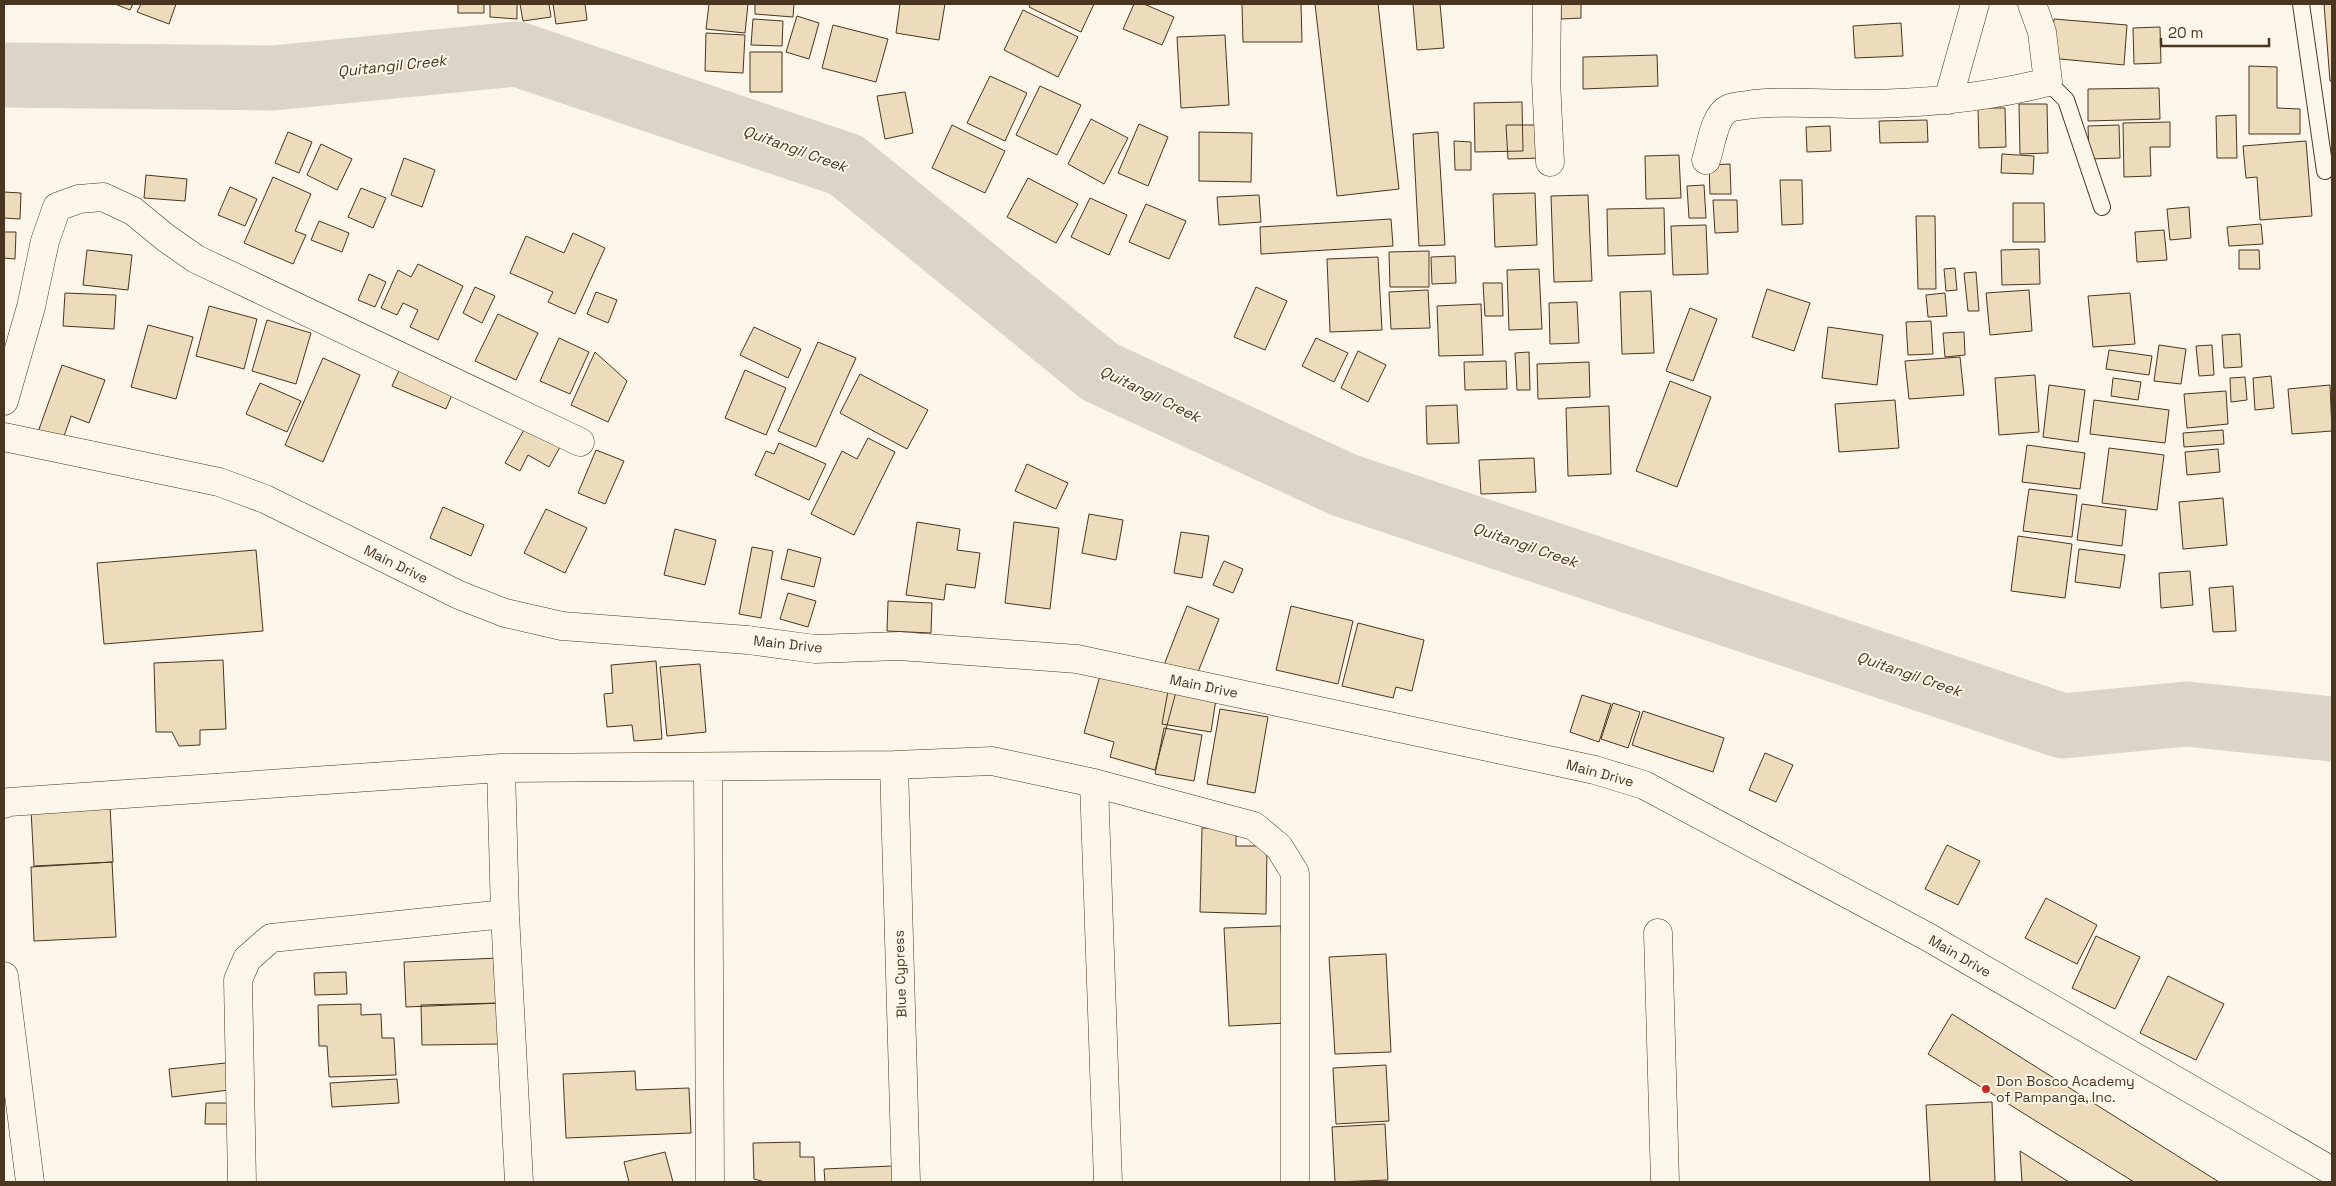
<svg xmlns="http://www.w3.org/2000/svg" width="2336" height="1186" font-family="'Space Grotesk',sans-serif">
	<style>
		.lines { fill: none; stroke-linecap: round; stroke-linejoin: round }
		.river { stroke: #dcd4c6; stroke-width: 65 }
		.building { fill: #ecdcbc; stroke: #4a3520 }
		.service-casing { stroke: #4a3520; stroke-width: 18 }
		.minor-casing { stroke: #4a3520; stroke-width: 29 }
		.service { stroke: #fbf6e9; stroke-width: 16 }
		.minor { stroke: #fbf6e9; stroke-width: 28 }
		.poi-dot { fill: #c62828; stroke: #fbf6e9; stroke-width: 2 }
		.labels { text-anchor: middle; stroke-width: 4; stroke-linejoin: round; paint-order: stroke }
		.street-label { font-size: 14px; fill: #4a3520; stroke: #fbf6e9 }
		.poi-label { font-size: 14px; fill: #4a3520; stroke: #fbf6e9; text-anchor: start }
		.water-label { font-size: 15px; font-style: italic; fill: #4a3520; stroke: #fbf6e9 }
	</style>
	<rect width="100%" height="100%" fill="#fbf6e9"/>
	<g class="lines">
		<!-- river -->
		<path class="river" d="M4 75 273 78 517 54 846 165 1100 372 1344 485 2063 726 2186 714 2332 729"/>
	</g>
	<!-- building -->
	<path class="building" d="M115 4H133L130 10Z
		M141 4H176L169 24 137 12Z
		M458 4H484V13H458Z
		M490 4H517V19L490 17Z
		M520 4H549L551 17 523 21Z
		M553 4H585L587 20 556 24Z
		M709 4H748L745 33 706 29Z
		M755 4H794L793 17 755 14Z
		M900 4H945L939 40 896 33Z
		M1031 4H1094L1081 32 1029 7Z
		M1134 4H1144L1174 17 1162 45 1123 29Z
		M1242 4H1301L1302 42H1243Z
		M1315 4H1378L1399 189 1337 196Z
		M1413 4H1440L1444 48 1417 50Z
		M1561 4H1581V18L1561 19Z
		M2324 4H2332V81H2330Z
		M1023 10 1078 37 1058 77 1004 50Z
		M797 16 819 23 809 59 786 52Z
		M753 19 783 21 782 46 751 45Z
		M2054 19 2127 25 2124 65 2050 58Z
		M1901 23 1903 56 1855 58 1853 26Z
		M833 25 888 39 876 82 822 68Z
		M2160 27 2161 63 2134 64 2133 28Z
		M706 33 745 35 743 73 705 71Z
		M1225 35 1229 105 1181 108 1177 37Z
		M750 52H782V92H750Z
		M1657 55 1658 86 1583 89V57Z
		M2249 66 2277 67V108L2300 109V134H2249Z
		M990 76 1027 93 1005 141 967 123Z
		M1040 86 1081 105 1057 155 1016 135Z
		M2159 88 2160 119 2088 121V89Z
		M905 92 913 133 885 139 877 96Z
		M1522 102 1523 151 1475 152 1474 103Z
		M2019 104H2047L2048 153 2020 154Z
		M1978 108H2005L2006 147 1979 148Z
		M2236 115 2237 158H2217L2216 116Z
		M1091 119 1128 138 1104 184 1068 164Z
		M1927 120 1928 142 1880 143 1879 121Z
		M2170 122V147H2150L2151 176 2124 177 2123 123Z
		M1139 124 1168 137 1148 186 1118 173Z
		M952 125 1005 151 985 193 932 168Z
		M1506 125H1540L1541 158 1508 159Z
		M2119 125 2120 158 2089 159 2088 126Z
		M1830 126 1831 151 1807 152 1806 127Z
		M288 132 312 142 299 173 275 163Z
		M1199 132 1252 133 1251 182 1199 181Z
		M1438 132 1445 245 1419 246 1413 134Z
		M1454 141 1471 142V170H1455Z
		M2306 141 2312 216 2260 220 2257 177 2246 178 2243 146Z
		M321 144 352 159 337 190 307 175Z
		M2002 154 2034 156 2033 174 2001 173Z
		M1679 155 1681 198 1646 199 1645 156Z
		M404 158 435 170 422 207 391 195Z
		M1730 164 1731 194H1710L1709 165Z
		M146 175 187 179 185 201 144 198Z
		M273 177 311 194 295 231 306 235 293 264 244 243Z
		M1028 178 1078 204 1056 243 1007 217Z
		M1780 180H1802L1803 224 1782 225Z
		M1704 185 1706 218H1689L1687 186Z
		M230 187 257 199 245 226 218 215Z
		M361 188 386 198 373 228 348 217Z
		M4 192 21 193 20 219 4 218Z
		M1535 193 1537 245 1495 247 1493 194Z
		M1259 195 1261 222 1219 225 1217 197Z
		M1588 195 1592 281 1554 282 1551 196Z
		M1090 198 1127 215 1109 255 1071 237Z
		M1713 200H1737L1738 232 1715 233Z
		M2013 203H2044L2045 242H2013Z
		M1146 204 1186 221 1169 259 1129 242Z
		M2189 207 2191 238 2170 240 2167 209Z
		M1664 208 1665 254 1608 256 1607 209Z
		M1916 216H1935L1936 289H1918Z
		M1391 219 1393 246 1261 254 1260 227Z
		M319 221 349 233 342 252 311 240Z
		M2261 224 2263 244 2229 246 2227 227Z
		M1706 225 1708 274 1673 275 1671 226Z
		M2164 230 2167 260 2137 262 2135 232Z
		M4 232H16L15 259 4 258Z
		M573 233 605 248 575 314 548 302 553 292 510 273 526 236 564 253Z
		M2039 249 2040 284 2002 285 2001 250Z
		M87 250 132 255 128 290 83 285Z
		M2239 250H2259L2260 269H2239Z
		M1429 251V287H1390L1389 252Z
		M1455 256 1456 283 1432 284 1431 257Z
		M1378 257 1382 330 1330 332 1327 259Z
		M418 264 463 286 438 340 410 327 418 310 403 303 397 315 381 308 398 270 411 277Z
		M1955 268 1957 290 1946 291 1944 269Z
		M1539 269 1542 329 1509 330 1507 270Z
		M1976 272 1979 311H1968L1964 273Z
		M369 274 386 282 375 307 358 300Z
		M1483 283H1502L1503 316H1485Z
		M475 287 495 296 482 323 463 313Z
		M1256 287 1287 301 1265 350 1234 337Z
		M1767 289 1810 303 1794 351 1752 337Z
		M1428 290 1430 328 1391 329 1389 292Z
		M2029 290 2032 331 1990 335 1986 293Z
		M1651 291 1654 353 1622 354 1620 292Z
		M596 292 617 300 608 323 587 314Z
		M65 293 116 295 114 329 63 326Z
		M1945 293 1947 316 1928 317 1926 295Z
		M2130 293 2135 344 2093 347 2088 296Z
		M1577 302 1579 343 1550 344 1549 303Z
		M1481 304 1483 355 1439 356 1437 306Z
		M209 306 257 319 244 369 196 356Z
		M1690 308 1717 319 1693 381 1666 371Z
		M498 314 538 333 516 380 475 361Z
		M267 320 311 333 296 384 252 371Z
		M1931 321 1933 354 1908 355 1906 322Z
		M148 325 193 337 176 399 131 387Z
		M754 327 801 349 788 378 740 355Z
		M1828 327 1883 335 1877 385 1822 378Z
		M1964 332 1965 355 1945 357 1943 333Z
		M2240 334 2242 367 2224 368 2222 335Z
		M559 338 589 352 570 394 540 381Z
		M1316 338 1348 353 1334 382 1302 366Z
		M818 342 856 358 816 447 778 431Z
		M2159 345 2186 349 2181 384 2154 381Z
		M2212 345 2214 375 2199 376 2196 346Z
		M2109 350 2152 356 2149 375 2106 369Z
		M1358 351 1386 365 1368 402 1341 388Z
		M595 352 627 381 608 422 571 405Z
		M1529 352 1530 390H1517L1515 353Z
		M1960 357 1964 395 1909 399 1905 361Z
		M323 358 360 375 323 462 285 445Z
		M1506 361 1507 389 1465 390 1464 362Z
		M403 362 456 385 446 409 392 386Z
		M1589 362 1590 397 1538 399 1537 364Z
		M62 365 105 380 89 423 71 416 62 442 38 432Z
		M745 370 786 388 766 435 725 418Z
		M860 374 928 410 907 449 840 413Z
		M2035 375 2039 432 1999 435 1995 378Z
		M2271 376 2274 408 2255 410 2253 378Z
		M2245 377 2247 400 2231 402 2230 378Z
		M2113 378 2141 382 2138 400 2111 396Z
		M1670 381 1711 397 1677 487 1636 471Z
		M260 383 301 401 287 432 246 414Z
		M2049 385 2085 390 2078 442 2043 437Z
		M2330 385 2332 431 2292 434 2288 389Z
		M2226 391 2228 424 2187 428 2184 394Z
		M1895 400 1899 448 1839 452 1835 404Z
		M2094 400 2169 410 2165 443 2090 434Z
		M1457 405 1459 443 1427 444 1426 406Z
		M1609 406 1611 474 1568 476 1566 408Z
		M525 428 560 447 549 467 528 455 520 471 505 463Z
		M2223 430 2224 444 2184 447 2183 433Z
		M868 438 895 452 854 535 811 514 842 451 857 459Z
		M779 443 826 464 809 500 755 475 766 451 774 454Z
		M2027 445 2085 453 2080 489 2022 482Z
		M2109 448 2164 455 2157 510 2102 503Z
		M2218 449 2220 472 2187 475 2185 452Z
		M596 450 624 461 605 504 578 493Z
		M1534 458 1536 492 1481 494 1479 460Z
		M1027 464 1068 483 1056 509 1015 491Z
		M2029 489 2077 495 2072 537 2023 531Z
		M2223 498 2227 545 2183 549 2179 502Z
		M2082 504 2126 510 2122 546 2077 540Z
		M443 507 484 525 471 556 430 538Z
		M546 509 587 528 565 573 524 553Z
		M1089 514 1123 520 1116 560 1082 553Z
		M917 522 960 529 957 550 980 553 975 588 946 584 944 600 906 595Z
		M1014 522 1059 528 1050 609 1005 603Z
		M675 529 716 540 705 585 664 575Z
		M1181 532 1209 536 1202 578 1174 573Z
		M2018 536 2072 544 2065 598 2011 591Z
		M752 547 773 551 761 618 739 614Z
		M788 549 821 558 814 587 781 579Z
		M2079 549 2125 555 2120 588 2075 582Z
		M256 550 263 631 104 644 97 563Z
		M1224 561 1243 569 1233 593 1213 585Z
		M2190 571 2193 605 2161 608 2159 573Z
		M2233 586 2236 631 2213 632 2209 588Z
		M788 593 816 601 808 627 780 619Z
		M888 601 932 603 931 633 887 631Z
		M1187 606 1219 619 1194 682 1162 670Z
		M1291 606 1353 621 1338 684 1276 670Z
		M1358 623 1424 640 1412 691 1396 687 1393 698 1342 686Z
		M223 660 226 729 200 730V745L179 746 172 732H156L154 663Z
		M656 661 662 739 634 741 632 725 607 727 604 694 613 693 611 665Z
		M700 664 706 732 667 736 660 667Z
		M1101 672 1176 692 1155 770 1110 757 1114 742 1084 733Z
		M1168 691 1216 699 1211 732 1162 724Z
		M1582 695 1611 704 1599 742 1570 732Z
		M1613 703 1640 712 1628 748 1601 739Z
		M1220 709 1268 717 1255 793 1207 784Z
		M1643 711 1724 738 1713 772 1632 745Z
		M1164 728 1202 735 1194 781 1155 774Z
		M1765 753 1793 765 1776 802 1749 790Z
		M110 806 113 862 34 866 31 810Z
		M1202 828H1236V846H1267L1266 914 1200 912Z
		M1947 845 1980 861 1958 905 1925 889Z
		M112 862 116 937 34 941 31 867Z
		M2046 898 2097 925 2077 964 2025 938Z
		M1281 926 1286 1023 1229 1026 1224 928Z
		M2096 936 2140 957 2115 1009 2072 988Z
		M1386 954 1391 1052 1335 1054 1329 957Z
		M499 958 501 1003 406 1007 404 962Z
		M346 972 347 994 315 995 314 973Z
		M2168 976 2224 1004 2196 1060 2140 1033Z
		M499 1003 500 1044 422 1045 421 1005Z
		M361 1004V1015L381 1014 382 1038H394L396 1075 329 1077 327 1046H319L318 1005Z
		M1952 1014 2219 1182H2134L1928 1054Z
		M235 1062 237 1089 172 1097 169 1069Z
		M1386 1065 1389 1121 1336 1124 1333 1068Z
		M635 1071 636 1090 689 1088 691 1133 566 1138 563 1074Z
		M397 1079 399 1103 332 1107 330 1083Z
		M1992 1102 1995 1182H1930L1926 1105Z
		M206 1103H229L228 1124H205Z
		M1385 1124 1388 1180 1335 1182 1332 1127Z
		M800 1142V1157H814L815 1182H765L754 1179 753 1143Z
		M2020 1151 2069 1182H2022Z
		M665 1152 673 1182H629L624 1162Z
		M892 1166 893 1182H825L824 1169Z"/>
	<g class="lines">
		<!-- service casing -->
		<g class="service-casing">
			<path id="service" d="M2301 4 2325 171
				M2048 82 2066 100 2102 207"/>
		</g>
		<!-- minor casing -->
		<g class="minor-casing">
			<path id="minor" d="M1547 4 1546 80 1550 162
				M1948 100 1975 4
				M1706 160C1711 146 1714 116 1728 109 1733 106 1741 106 1747 105 1783 100 1820 104 1856 104 1921 104 1985 98 2048 82L2042 32 2032 4
				M4 401 31 307 45 241 57 207 79 199 103 197 133 211 166 238 196 259 580 442
				M4 437 219 482 265 499 459 595 505 613 562 626 748 640 815 649 899 646 1077 659 1595 770 1644 785 1928 937 2332 1171
				M894 765 906 1182
				M708 767 710 1182
				M501 768 505 914 519 1182
				M1094 783 1108 1182
				M4 804 9 802 501 768 894 765 992 761 1094 783 1254 826 1279 847 1295 873V1182
				M1658 933 1665 1182
				M4 976 30 1182
				M242 1182 238 980 247 959 271 938 505 914"/>
		</g>
		<!-- service -->
		<use href="#service" class="service"/>
		<!-- minor -->
		<use href="#minor" class="minor"/>
	</g>
	<!-- markers -->
	<circle class="poi-dot" cx="1986" cy="1089" r="5"/>
	<g class="labels">
		<!-- street labels -->
		<g class="street-label">
			<text transform="translate(396 564) rotate(26)" y="5">Main Drive</text>
			<text transform="translate(788 644) rotate(6)" y="5">Main Drive</text>
			<text transform="translate(1204 686) rotate(12)" y="5">Main Drive</text>
			<text transform="translate(1600 773) rotate(15)" y="5">Main Drive</text>
			<text transform="translate(1960 956) rotate(30)" y="5">Main Drive</text>
			<text transform="translate(900 974) rotate(-92)" y="5">Blue Cypress</text>
		</g>
		<!-- poi labels -->
		<g class="poi-label">
			<text x="1996" y="1086">Don Bosco Academy<tspan x="1996" dy="16">of Pampanga, Inc.</tspan></text>
		</g>
		<!-- water labels -->
		<g class="water-label">
			<text transform="translate(392 66) rotate(-6)" y="5">Quitangil Creek</text>
			<text transform="translate(795 149) rotate(20)" y="5">Quitangil Creek</text>
			<text transform="translate(1150 394) rotate(26)" y="5">Quitangil Creek</text>
			<text transform="translate(1525 545) rotate(19)" y="5">Quitangil Creek</text>
			<text transform="translate(1909 674) rotate(19)" y="5">Quitangil Creek</text>
		</g>
	</g>
	<!-- border -->
	<rect width="2336" height="1186" fill="none" stroke="#4a3520" stroke-width="10"/>
	<!-- scale -->
	<path d="M2161 38v8h108v-8" fill="none" stroke="#4a3520" stroke-width="2.5"/>
	<text x="2168" y="38" font-size="15" fill="#4a3520" stroke="#fbf6e9" stroke-width="4" paint-order="stroke">20 m</text>
</svg>
